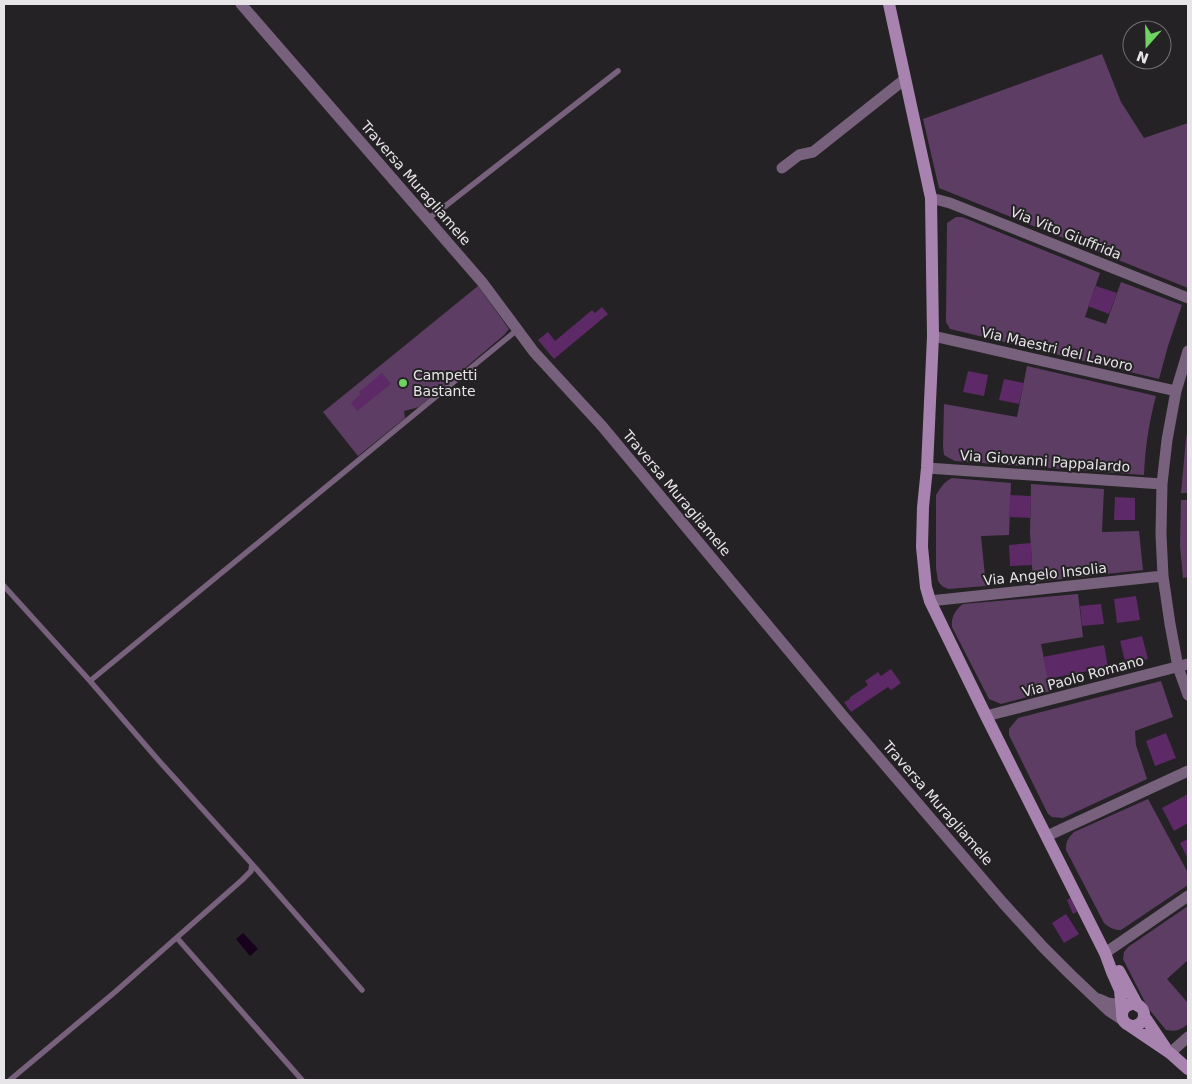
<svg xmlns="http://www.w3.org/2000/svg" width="1192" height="1084" font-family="'DejaVu Sans',sans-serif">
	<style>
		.green { fill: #5d3d63 }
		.water { fill: #18011d }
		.building { fill: #5d2966 }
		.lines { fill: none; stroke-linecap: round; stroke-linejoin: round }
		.lane { stroke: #78617c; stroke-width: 5.5 }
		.street { stroke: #78617c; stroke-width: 11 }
		.secondary { stroke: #a983b0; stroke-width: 12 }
		.poi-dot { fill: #6ed360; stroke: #252225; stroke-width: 2 }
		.labels { text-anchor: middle; stroke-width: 4; stroke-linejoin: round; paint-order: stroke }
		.street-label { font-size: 14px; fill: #e7e5e7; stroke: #252225 }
		.poi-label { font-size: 14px; fill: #e7e5e7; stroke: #252225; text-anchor: start }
	</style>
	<rect width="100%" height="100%" fill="#252225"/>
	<!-- green -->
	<path class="green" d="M1102 54 1121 102 1144 138 1188 123V288L939 188 923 119Z
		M956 217H962L1100 273 1085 317 1106 324 1121 282 1182 305 1168 346 1159 379 950 329 946 322 947 230V223Z
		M478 286 509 329 504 335 419 407 404 411 405 418 358 456 323 412Z
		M1027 366 1156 396C1149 422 1145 448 1144 475L955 461 949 458 944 455 943 447 944 404 1017 417Z
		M1188 427V493H1181L1186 439Z
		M952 478 1011 483 1009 535 981 536 986 586 948 589 942 586 938 581 936 568V495C941 487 944 482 952 478Z
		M1031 484 1104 489 1102 532 1139 531 1143 570 1033 582 1030 533Z
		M1181 500H1188V577L1183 578 1180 546Z
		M1078 594 1083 637 1041 644 1051 691 1001 704 989 699 952 627C951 617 955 610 963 604Z
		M1161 681 1173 717 1135 731 1136 745 1147 779 1063 818 1052 817 1048 814 1009 735V729L1018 718Z
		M1148 799 1188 873V885L1121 930C1114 930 1110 928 1104 923L1066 850C1066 841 1068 838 1074 832Z
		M1188 906V960L1167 979 1188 1003V1024C1180 1030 1177 1032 1166 1030L1148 1008 1123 959 1124 952 1128 947Z"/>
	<!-- water -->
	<path class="water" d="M243 933 258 949 250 956 236 939Z"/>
	<!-- building -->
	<path class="building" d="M1096 286 1117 293 1109 314 1088 306Z
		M602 307 608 314 554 359 538 340 548 332 555 341 592 310 595 313Z
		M968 371 988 375 984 396 963 392Z
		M382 373 391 384 357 411 351 403 361 394 359 392Z
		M1004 379 1024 383 1019 404 999 400Z
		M1010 495 1031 496 1030 518 1009 517Z
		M1115 497 1135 498V520H1114Z
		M1031 543 1032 565 1010 566 1009 545Z
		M1136 596 1140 620 1117 623 1114 599Z
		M1101 604 1104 624 1082 626 1080 606Z
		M1142 636 1148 659 1126 665 1120 641Z
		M1104 645 1108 667 1048 679 1043 657Z
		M891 669 901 683 891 690 888 687 851 712 844 702 850 699 849 698 868 685 865 681 878 672 881 676Z
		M1166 733 1176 758 1155 766 1146 741Z
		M1188 794V823L1174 831 1162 808Z
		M1188 839V859L1180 843Z
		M1071 898 1077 912 1073 914 1067 900Z
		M1066 914 1079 934 1064 943 1052 923Z"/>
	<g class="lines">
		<!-- lane -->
		<path class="lane" d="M427 219 439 211 618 71
			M4 586 90 681 517 330
			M252 864 362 990
			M177 938 302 1080
			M10 1080 115 992 242 880 251 871 252 864 160 762 90 681"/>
		<!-- street -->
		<path class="street" d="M241 4 482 282 534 352 602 426 844 717 1003 903 1043 947 1071 975 1109 1011 1124 1021
			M782 168 799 155 813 152 905 79
			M931 198 950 203 1188 298
			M933 336 1176 391
			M1188 351 1176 391 1167 440 1162 484 1161 534 1163 576 1170 624 1178 667 1188 695
			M927 468 1162 484
			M930 601 1163 576
			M986 716 1188 664
			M1047 836 1188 771
			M1105 953 1188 896
			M1099 999 1108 1003 1114 1004 1121 1003 1130 1005
			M1170 1053 1188 1037"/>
		<!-- secondary -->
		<path class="secondary" d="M889 4 931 198 933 336 927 468 923 507 922 547 926 587 930 601 986 716 1105 953 1112 972 1120 990 1122 1013
			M1119 971 1138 1006
			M1122 1015a11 11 0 1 1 22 0a11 11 0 1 1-22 0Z
			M1144 1016 1165 1047
			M1130 1026 1170 1053 1188 1069"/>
	</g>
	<!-- markers -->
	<circle class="poi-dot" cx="403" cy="383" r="5"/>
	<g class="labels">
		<!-- street labels -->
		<g class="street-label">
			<text transform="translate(416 183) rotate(49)" y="5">Traversa Muragliamele</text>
			<text transform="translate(1066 233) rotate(22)" y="5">Via Vito Giuffrida</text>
			<text transform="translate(1057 349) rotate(13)" y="5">Via Maestri del Lavoro</text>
			<text transform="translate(1045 461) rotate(4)" y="5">Via Giovanni Pappalardo</text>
			<text transform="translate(677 493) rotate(50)" y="5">Traversa Muragliamele</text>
			<text transform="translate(1045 574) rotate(-6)" y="5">Via Angelo Insolia</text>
			<text transform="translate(1083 676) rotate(-15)" y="5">Via Paolo Romano</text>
			<text transform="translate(938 803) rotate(49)" y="5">Traversa Muragliamele</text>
		</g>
		<!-- poi labels -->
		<g class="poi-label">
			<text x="413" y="380">Campetti<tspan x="413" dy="16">Bastante</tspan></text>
		</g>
	</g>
	<!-- border -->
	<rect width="1192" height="1084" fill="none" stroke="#e7e5e7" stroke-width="10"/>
	<!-- north arrow -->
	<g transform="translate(1147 45) rotate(200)"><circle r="24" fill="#252225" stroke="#737073"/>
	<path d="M0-4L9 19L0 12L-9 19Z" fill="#6ed360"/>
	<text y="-8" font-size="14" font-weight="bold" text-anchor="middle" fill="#e7e5e7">N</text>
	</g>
</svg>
